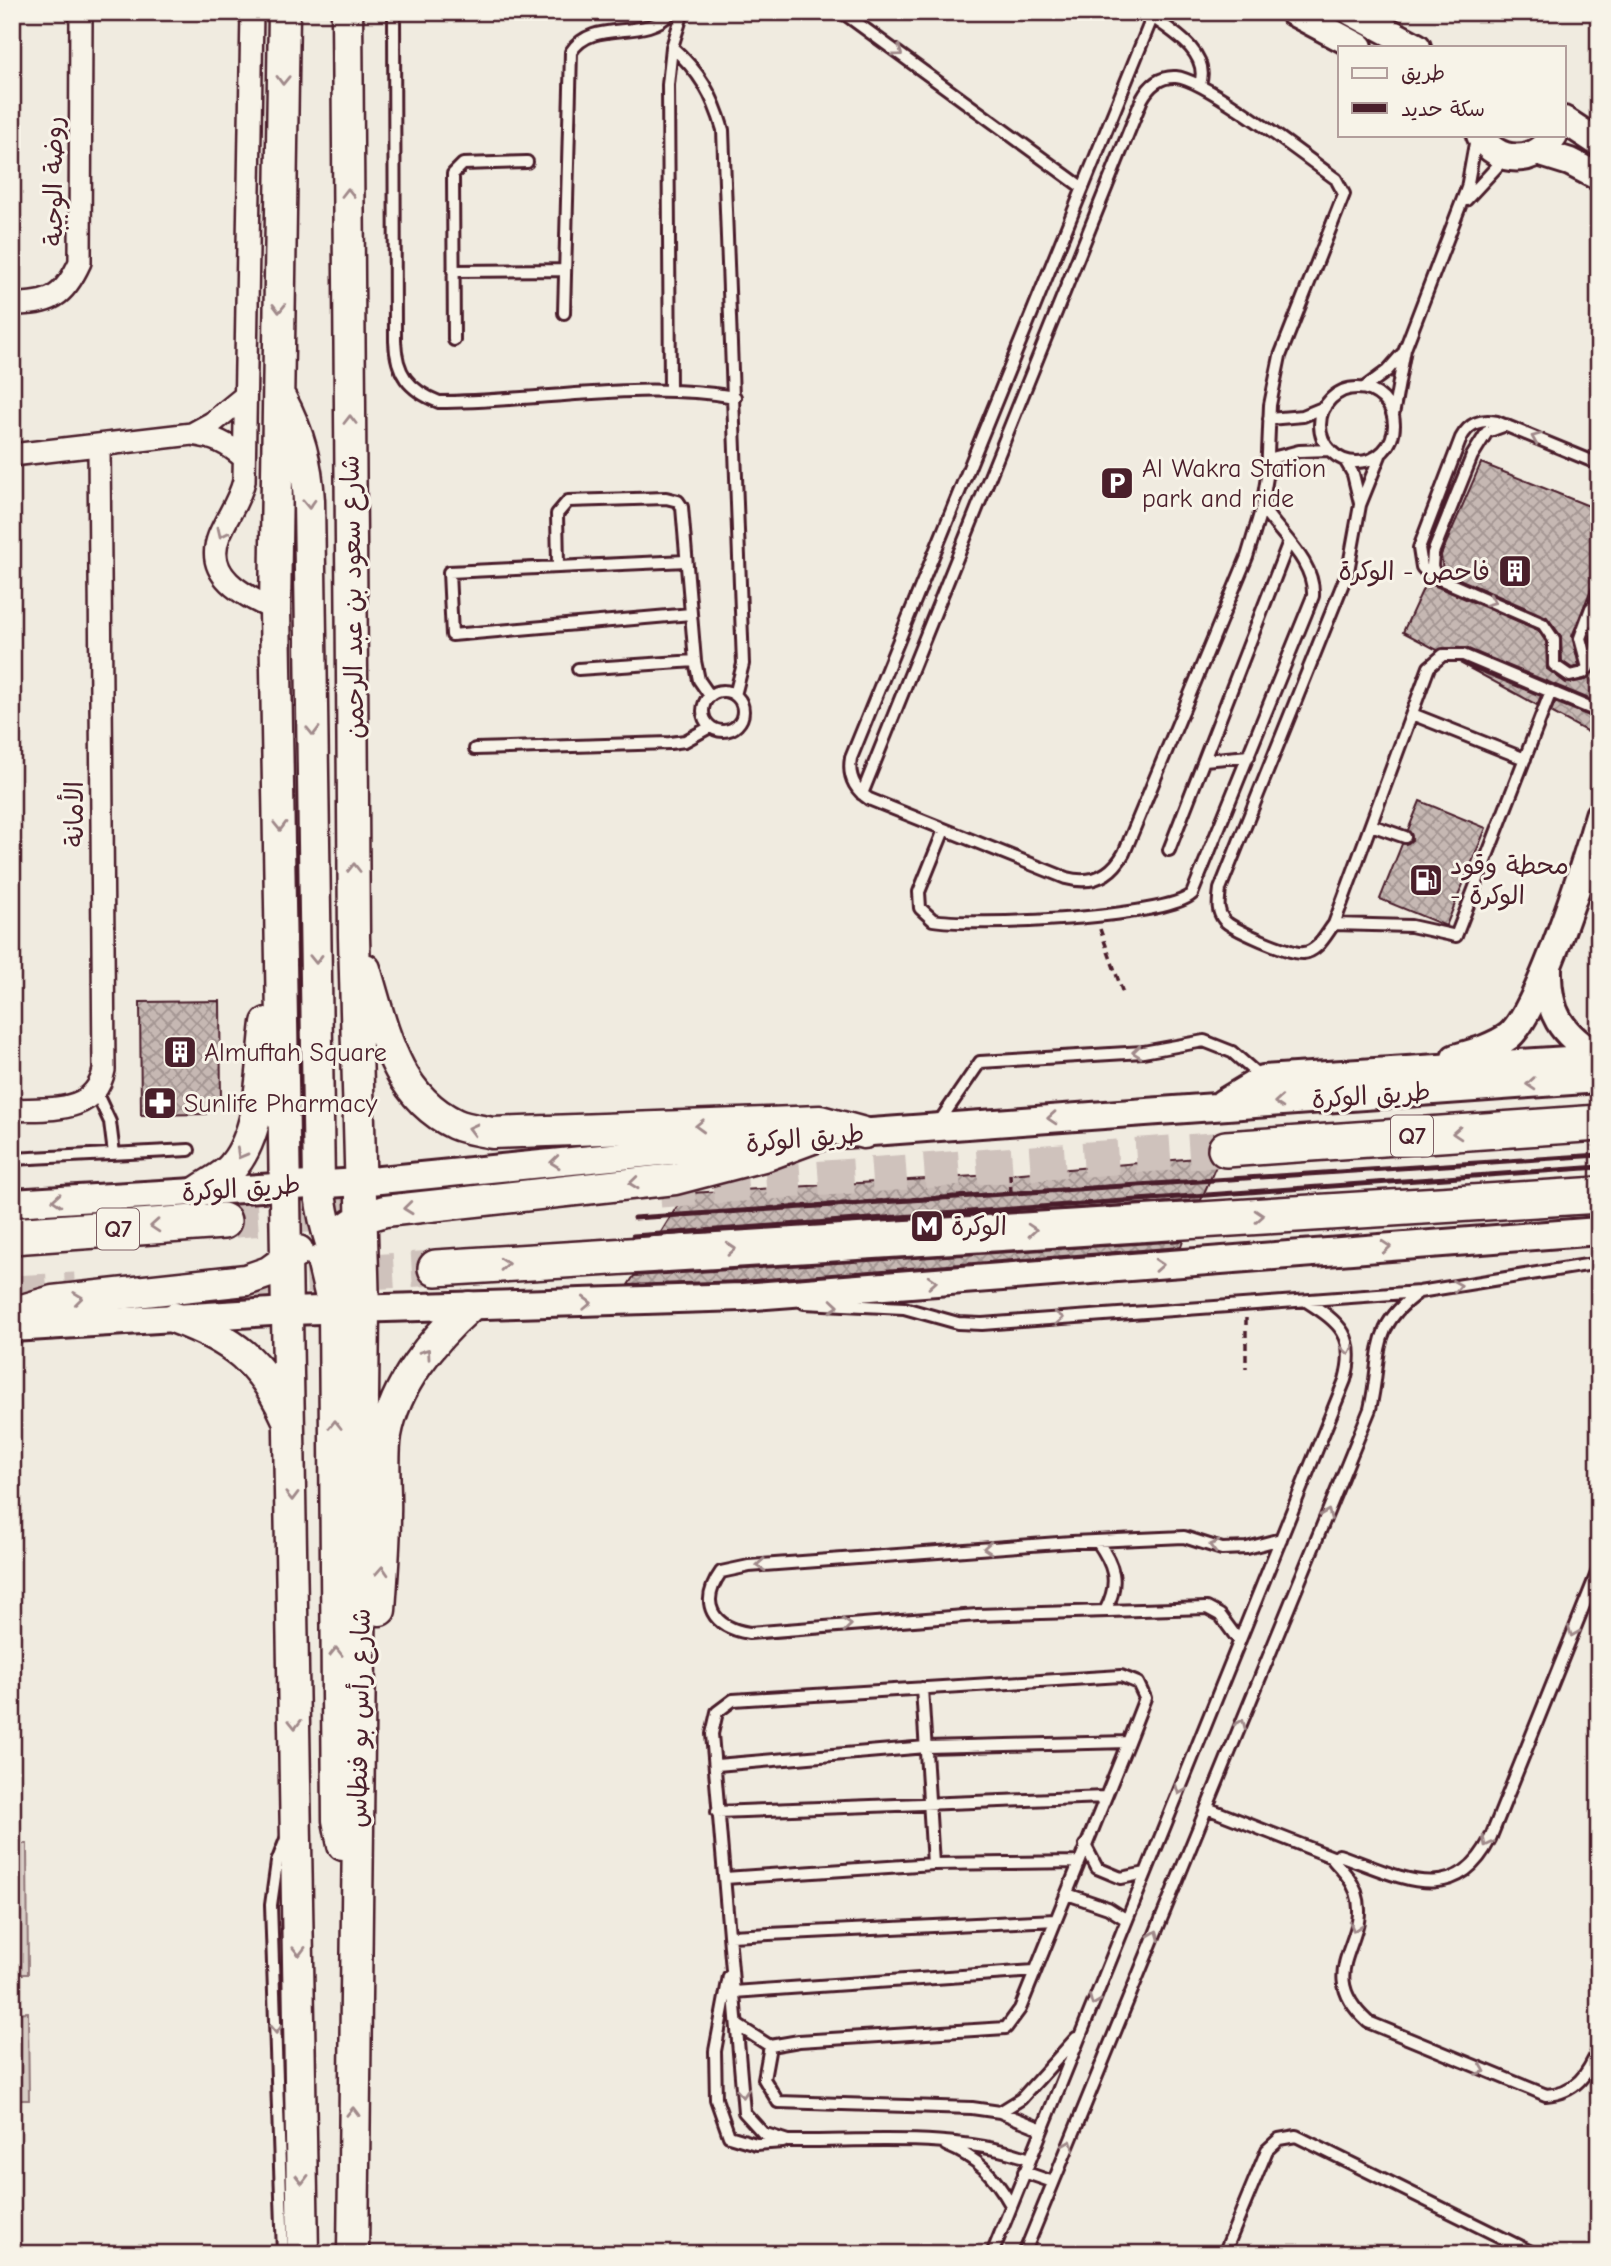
<svg xmlns="http://www.w3.org/2000/svg" width="1611" height="2266" font-family="'Comic Neue','Playpen Sans Arabic',sans-serif">
	<style>
		.green { fill: #d8cdc6; stroke: #917678; stroke-width: 2 }
		.building { fill: url(#building-cross-hatch); stroke: #4a1f2b; stroke-width: 2 }
		.lines { fill: none; stroke-linecap: round; stroke-linejoin: round }
		.trunk-tunnel { stroke: #cfc2bc; stroke-width: 35; stroke-dasharray: 35 18; stroke-linecap: butt }
		.service-casing { stroke: #4a1f2b; stroke-width: 16 }
		.minor-casing { stroke: #4a1f2b; stroke-width: 26 }
		.tertiary-casing { stroke: #4a1f2b; stroke-width: 32 }
		.secondary-casing { stroke: #4a1f2b; stroke-width: 35 }
		.trunk-casing { stroke: #4a1f2b; stroke-width: 40 }
		.path { stroke: #4a1f2b; stroke-width: 3.5; stroke-dasharray: 7 5; stroke-linecap: butt }
		.service { stroke: #f7f3e8; stroke-width: 10 }
		.minor { stroke: #f7f3e8; stroke-width: 21 }
		.tertiary { stroke: #f7f3e8; stroke-width: 26 }
		.secondary { stroke: #f7f3e8; stroke-width: 30 }
		.trunk { stroke: #f7f3e8; stroke-width: 35 }
		.rail { stroke: #4a1f2b; stroke-width: 5 }
		.oneway { stroke: #a0898a }
		.labels { text-anchor: middle; stroke-width: 6; stroke-linejoin: round; paint-order: stroke }
		.shield { fill: #f7f3e8; stroke: #7e5f64; stroke-width: 2 }
		.shield-label { font-size: 24px; font-weight: bold; fill: #4a1f2b }
		.street-label { font-size: 26px; fill: #4a1f2b; stroke: #f7f3e8 }
		.poi-label { font-size: 26px; fill: #4a1f2b; stroke: #f7f3e8; text-anchor: start }
	</style>
	<defs>
		<pattern id="building-cross-hatch" width="8" height="8" patternUnits="userSpaceOnUse" patternTransform="scale(1.75)"><rect width="8" height="8" fill="#c6b8b3"/><path d="M0 0l8 8M0 8l8-8" fill="none" stroke="#a39592"/></pattern>
	</defs>
	<rect width="100%" height="100%" fill="#f0ebe0"/>
	<filter id="ink" filterUnits="userSpaceOnUse"><feTurbulence type="fractalNoise" baseFrequency=".0143" numOctaves="2"/><feDisplacementMap in="SourceGraphic" scale="14" xChannelSelector="R" yChannelSelector="G"/><feConvolveMatrix kernelMatrix="1 2 1 2 8 2 1 2 1" color-interpolation-filters="sRGB"/></filter>
	<g filter="url(#ink)">
		<!-- green -->
		<path class="green" d="M12 1844H27L28 1974H12Z
			M28 2012 29 2100H12V2013Z"/>
		<!-- building -->
		<path class="building" d="M1481 463 1599 510V582L1592 587 1572 636 1579 666 1572 668 1562 661 1561 636 1547 617 1443 572 1441 555Z
			M1426 582 1538 630 1546 642 1547 669 1566 683 1586 680 1599 664V703L1466 648 1437 650 1403 632Z
			M1460 663 1541 696 1537 705Z
			M1555 702 1599 720V738L1551 712Z
			M1420 801 1486 828 1446 926 1380 899 1402 844 1412 840 1408 830Z
			M220 1001 221 1102 206 1114 141 1115 140 1002Z
			M1208 1157 1216 1166 1201 1200 660 1234 684 1195 690 1193 1010 1174Z
			M1183 1241 1181 1247 741 1281 628 1285 634 1276Z"/>
		<g class="lines">
			<!-- trunk-tunnel -->
			<path class="trunk-tunnel" d="M660 1190 1226 1149
				M223 1221 391 1209
				M253 1279 436 1268
				M12 1293 75 1290"/>
			<!-- service casing -->
			<g class="service-casing">
				<path id="service" d="M394 12 395 341C396 373 408 390 439 402 538 402 636 380 735 397
					M842 12 1083 188
					M1145 12C1168 29 1211 51 1200 84
					M672 47C699 71 713 95 723 130L743 664 735 695
					M1466 200 1505 158
					M453 271 565 270
					M564 313 571 52C593 17 644 43 672 12
					M454 340 453 174 463 164 527 162
					M1364 388 1387 371 1402 354
					M1320 425a37 37 0 1 1 74 0a37 37 0 1 1-74 0Z
					M670 389 668 85 672 47 683 12
					M1393 415 1405 349 1467 188 1476 138
					M1269 419 1303 416 1325 407
					M1381 453 1360 505 1348 571 1220 889C1219 901 1216 910 1224 920 1231 929 1292 955 1303 953 1318 952 1326 934 1334 924L1411 926 1456 936 1551 691
					M1268 459 1299 451 1330 450
					M1345 460 1353 474 1360 503
					M1599 464 1497 422C1480 419 1469 423 1461 438L1419 548 1422 567 1428 574 1543 624 1554 640V665L1570 676 1583 673C1609 647 1586 621 1599 590
					M686 561 449 572 452 635 691 614
					M558 565 557 514 568 501 666 498 678 501 682 507 695 661 699 680 710 696
					M1437 579 1432 566 1433 553 1472 456 1487 432 1506 425
					M1588 668 1580 638 1591 608
					M578 669 695 661
					M703 711a20 20 0 1 1 40 0a20 20 0 1 1-40 0Z
					M1412 714 1525 759
					M475 749 670 743 685 741 710 727
					M1204 760 1249 756
					M862 794 1142 99C1149 86 1160 76 1176 77 1205 79 1307 158 1336 179L1344 194 1280 356 1270 405 1267 477 1262 507 1247 557 1124 853C1111 876 1092 885 1066 878L869 799C854 789 848 775 851 758L1152 18
					M1371 825 1405 837
					M944 830 919 892 920 908 933 920C972 927 1167 918 1192 894L1313 596C1315 561 1280 535 1262 507
					M1169 850 1288 544
					M1334 924 1429 667 1443 655H1463L1599 712
					M96 1092 110 1122 114 1154
					M937 1125 980 1062 1143 1052 1204 1041 1232 1052 1262 1078
					M12 1159 189 1150
					M804 1303 904 1308 958 1323 982 1324 1419 1292 1599 1263
					M1097 1541C1114 1565 1120 1582 1106 1609
					M1599 1568 1490 1839C1454 1911 1395 1874 1339 1855L1334 1861C1343 1871 1351 1879 1356 1892 1373 1942 1311 1970 1368 2022L1546 2095C1576 2093 1588 2074 1599 2048
					M1239 1641 1220 1615 1207 1608 977 1615 749 1633C713 1627 698 1604 721 1572L749 1566 1072 1542 1184 1537 1222 1549 1247 1548 1281 1539
					M717 1765 926 1747 1128 1742
					M1207 1808 1335 1858
					M717 1812 1105 1797
					M1085 1845 1097 1868 1121 1878 1146 1873
					M933 1864 1079 1862
					M725 1878 933 1864 922 1688
					M1067 1894 1108 1908 1127 1920
					M730 1936 1056 1920
					M729 1976 715 2051 716 2099 729 2136 756 2144 783 2142
					M734 1992 1035 1971
					M737 2025 770 2046 799 2041 1006 2028 1020 2009 1128 1742 1145 1698 1138 1683 1121 1676 733 1700 717 1712 712 1734 744 2112 763 2133 788 2141C868 2142 954 2132 1030 2159
					M770 2046 764 2079 778 2102 972 2108 1000 2112 1021 2099 1076 2038
					M1000 2112 1042 2129
					M946 2145C978 2158 994 2175 1011 2205
					M1024 2172 1053 2182
					M283 2254 271 1905 277 1862 286 1839
					M992 2254 1345 1380C1357 1337 1341 1323 1306 1301
					M1024 2254 1370 1409C1383 1354 1368 1329 1419 1292
					M1224 2254 1267 2150 1279 2139 1296 2136 1535 2254"/>
			</g>
			<!-- minor casing -->
			<g class="minor-casing">
				<path id="minor" d="M252 12 244 481C239 502 227 516 219 536 203 577 246 596 275 610
					M12 304C51 304 64 297 80 262L81 12
					M192 434 212 423 245 396
					M12 455 192 434C214 437 227 443 244 458
					M12 1110C49 1108 95 1115 104 1070L99 446"/>
			</g>
			<!-- tertiary casing -->
			<g class="tertiary-casing">
				<path id="tertiary" d="M1293 12 1359 47
					M1352 12 1417 47
					M1564 120 1599 143
					M1480 135C1497 165 1536 165 1554 135
					M1538 152 1570 162 1599 177
					M1548 968C1547 1013 1561 1034 1599 1057
					M1455 1058C1472 1053 1494 1047 1509 1036 1539 1011 1587 858 1599 815
					M1223 1103 1263 1079 1599 1058
					M844 1134 1599 1079
					M12 1203 360 1182 792 1139
					M12 1328 288 1311 742 1297 1599 1231"/>
			</g>
			<!-- secondary casing -->
			<g class="secondary-casing">
				<path id="secondary" d="M284 12 275 610 303 2254
					M347 12 354 937 364 1310 353 2254
					M281 399C299 433 307 463 309 501L319 1184C323 1230 337 1269 363 1308
					M365 969C383 1027 394 1095 455 1124 466 1129 480 1130 492 1133L820 1121 864 1133
					M199 1191C210 1183 226 1176 234 1165 263 1129 261 1067 267 1023
					M345 1229 361 1218 385 1211 675 1179 767 1155 818 1136
					M322 1260 334 1310 338 1820 343 1845
					M12 1313 53 1301 246 1280 269 1272 298 1251
					M175 1318C232 1339 262 1361 287 1418
					M380 1610C382 1578 385 1546 385 1514 386 1488 382 1461 386 1435 395 1385 433 1339 469 1307"/>
			</g>
			<!-- trunk casing -->
			<g class="trunk-casing">
				<path id="trunk" d="M1226 1149 1599 1123
					M12 1236 223 1221
					M436 1268 1599 1195"/>
			</g>
			<!-- path -->
			<path class="path" d="M1100 929 1124 996
				M1010 1174 1011 1193
				M768 1208 1116 1186
				M1246 1318V1369"/>
			<!-- service -->
			<use href="#service" class="service"/>
			<!-- minor -->
			<use href="#minor" class="minor"/>
			<!-- tertiary -->
			<use href="#tertiary" class="tertiary"/>
			<!-- secondary -->
			<use href="#secondary" class="secondary"/>
			<!-- trunk -->
			<use href="#trunk" class="trunk"/>
			<!-- rail -->
			<path class="rail" d="M634 1218 1599 1155
				M633 1236 1599 1167"/>
		</g>
		<!-- one-way arrows -->
		<defs><path id="oneway-chevron" d="M-2-3.5L2.5 0L-2 3.5" fill="none" stroke-width="1.6" stroke-linecap="round" stroke-linejoin="round" transform="scale(1.75)"/></defs>
		<g class="oneway">
			<use href="#oneway-chevron" transform="translate(898 52) rotate(36)"/>
			<use href="#oneway-chevron" transform="translate(283 80) rotate(91)"/>
			<use href="#oneway-chevron" transform="translate(348 193) rotate(-90)"/>
			<use href="#oneway-chevron" transform="translate(279 308) rotate(91)"/>
			<use href="#oneway-chevron" transform="translate(350 420) rotate(-90)"/>
			<use href="#oneway-chevron" transform="translate(1536 438) rotate(-157)"/>
			<use href="#oneway-chevron" transform="translate(309 504) rotate(88)"/>
			<use href="#oneway-chevron" transform="translate(222 533) rotate(115)"/>
			<use href="#oneway-chevron" transform="translate(1491 601) rotate(23)"/>
			<use href="#oneway-chevron" transform="translate(313 731) rotate(89)"/>
			<use href="#oneway-chevron" transform="translate(280 826) rotate(89)"/>
			<use href="#oneway-chevron" transform="translate(354 868) rotate(-90)"/>
			<use href="#oneway-chevron" transform="translate(316 959) rotate(89)"/>
			<use href="#oneway-chevron" transform="translate(1137 1052) rotate(175)"/>
			<use href="#oneway-chevron" transform="translate(1531 1084) rotate(176)"/>
			<use href="#oneway-chevron" transform="translate(1279 1102) rotate(176)"/>
			<use href="#oneway-chevron" transform="translate(1052 1118) rotate(176)"/>
			<use href="#oneway-chevron" transform="translate(700 1126) rotate(178)"/>
			<use href="#oneway-chevron" transform="translate(473 1129) rotate(-166)"/>
			<use href="#oneway-chevron" transform="translate(1457 1133) rotate(176)"/>
			<use href="#oneway-chevron" transform="translate(241 1154) rotate(119)"/>
			<use href="#oneway-chevron" transform="translate(555 1162) rotate(174)"/>
			<use href="#oneway-chevron" transform="translate(634 1183) rotate(174)"/>
			<use href="#oneway-chevron" transform="translate(57 1200) rotate(176)"/>
			<use href="#oneway-chevron" transform="translate(408 1208) rotate(174)"/>
			<use href="#oneway-chevron" transform="translate(1259 1216) rotate(-4)"/>
			<use href="#oneway-chevron" transform="translate(155 1226) rotate(176)"/>
			<use href="#oneway-chevron" transform="translate(1032 1230) rotate(-4)"/>
			<use href="#oneway-chevron" transform="translate(1386 1247) rotate(-4)"/>
			<use href="#oneway-chevron" transform="translate(731 1249) rotate(-4)"/>
			<use href="#oneway-chevron" transform="translate(504 1264) rotate(-4)"/>
			<use href="#oneway-chevron" transform="translate(1159 1265) rotate(-4)"/>
			<use href="#oneway-chevron" transform="translate(932 1282) rotate(-4)"/>
			<use href="#oneway-chevron" transform="translate(1457 1286) rotate(-9)"/>
			<use href="#oneway-chevron" transform="translate(78 1298) rotate(-7)"/>
			<use href="#oneway-chevron" transform="translate(587 1303) rotate(-2)"/>
			<use href="#oneway-chevron" transform="translate(834 1306) rotate(5)"/>
			<use href="#oneway-chevron" transform="translate(1059 1318) rotate(-4)"/>
			<use href="#oneway-chevron" transform="translate(1348 1350) rotate(82)"/>
			<use href="#oneway-chevron" transform="translate(426 1353) rotate(-55)"/>
			<use href="#oneway-chevron" transform="translate(335 1425) rotate(-90)"/>
			<use href="#oneway-chevron" transform="translate(292 1496) rotate(89)"/>
			<use href="#oneway-chevron" transform="translate(1327 1514) rotate(-68)"/>
			<use href="#oneway-chevron" transform="translate(1214 1546) rotate(-166)"/>
			<use href="#oneway-chevron" transform="translate(988 1548) rotate(176)"/>
			<use href="#oneway-chevron" transform="translate(761 1565) rotate(176)"/>
			<use href="#oneway-chevron" transform="translate(382 1571) rotate(-87)"/>
			<use href="#oneway-chevron" transform="translate(847 1625) rotate(-5)"/>
			<use href="#oneway-chevron" transform="translate(1573 1632) rotate(112)"/>
			<use href="#oneway-chevron" transform="translate(336 1652) rotate(-90)"/>
			<use href="#oneway-chevron" transform="translate(295 1724) rotate(89)"/>
			<use href="#oneway-chevron" transform="translate(1241 1724) rotate(-68)"/>
			<use href="#oneway-chevron" transform="translate(1180 1790) rotate(112)"/>
			<use href="#oneway-chevron" transform="translate(1487 1842) rotate(117)"/>
			<use href="#oneway-chevron" transform="translate(1355 1927) rotate(106)"/>
			<use href="#oneway-chevron" transform="translate(1155 1935) rotate(-68)"/>
			<use href="#oneway-chevron" transform="translate(299 1951) rotate(89)"/>
			<use href="#oneway-chevron" transform="translate(1094 2001) rotate(112)"/>
			<use href="#oneway-chevron" transform="translate(276 2029) rotate(88)"/>
			<use href="#oneway-chevron" transform="translate(1481 2070) rotate(22)"/>
			<use href="#oneway-chevron" transform="translate(743 2093) rotate(85)"/>
			<use href="#oneway-chevron" transform="translate(353 2112) rotate(-89)"/>
			<use href="#oneway-chevron" transform="translate(1069 2145) rotate(-68)"/>
			<use href="#oneway-chevron" transform="translate(302 2179) rotate(89)"/>
		</g>
	</g>
	<!-- icons -->
	<defs>
		<g id="parking-square" transform="scale(1.75)"><rect x="-9" y="-9" width="18" height="18" rx="4" fill="#4a1f2b" stroke="#f7f3e8"/><path d="M-3.5-5.5H1a3.5 3.5 0 0 1 0 7H-1V5.5H-3.5ZM-1-3.4V-.6H.8a1.4 1.4 0 0 0 0-2.8Z" fill="#fff"/></g>
		<g id="building-square" transform="scale(1.75)"><rect x="-9" y="-9" width="18" height="18" rx="4" fill="#4a1f2b" stroke="#f7f3e8"/><path d="M-4-6H4V6H1V3H-1V6H-4ZM-2.5-4.3h1.7v1.8h-1.7ZM.8-4.3h1.7v1.8H.8ZM-2.5-1h1.7V.8h-1.7ZM.8-1h1.7V.8H.8Z" fill="#fff"/></g>
		<g id="fuel-square" transform="scale(1.75)"><rect x="-9" y="-9" width="18" height="18" rx="4" fill="#4a1f2b" stroke="#f7f3e8"/><path d="M-5.5-6h7V0h2V4h1.3V-2.5L3-4.5l.8-.8L6-3V5H2.5V1h-1V6h-7ZM-4.2-4.7v3.2H.2V-4.7Z" fill="#fff"/></g>
		<g id="pharmacy-square" transform="scale(1.75)"><rect x="-9" y="-9" width="18" height="18" rx="4" fill="#4a1f2b" stroke="#f7f3e8"/><path d="M-2-6h4v4h4v4h-4v4h-4v-4h-4v-4h4Z" fill="#fff"/></g>
		<g id="metro-square" transform="scale(1.75)"><rect x="-9" y="-9" width="18" height="18" rx="4" fill="#4a1f2b" stroke="#f7f3e8"/><path d="M-5.5 5V-5H-3L0 0L3-5H5.5V5H3V-.5L0 4L-3-.5V5Z" fill="#fff"/></g>
	</defs>
	<g fill-rule="evenodd">
		<use href="#parking-square" x="1117" y="483"/>
		<use href="#building-square" x="1515" y="571"/>
		<use href="#fuel-square" x="1426" y="880"/>
		<use href="#building-square" x="180" y="1052"/>
		<use href="#pharmacy-square" x="160" y="1103"/>
		<use href="#metro-square" x="927" y="1226"/>
	</g>
	<g class="labels">
		<!-- shield labels -->
		<g class="shield">
			<rect x="1391" y="1115.5" width="42" height="41" rx="5"/>
			<rect x="97" y="1208.5" width="42" height="41" rx="5"/>
		</g>
		<g class="shield-label">
			<text x="1412" y="1144">Q7</text>
			<text x="118" y="1237">Q7</text>
		</g>
		<!-- street labels -->
		<g class="street-label">
			<text transform="translate(53 181) rotate(-90)" y="9">روضة الوجبة</text>
			<text transform="translate(352 597) rotate(-91)" y="9">شارع سعود بن عبد الرحمن</text>
			<text transform="translate(74 814) rotate(-90)" y="9">الأمانة</text>
			<text transform="translate(1371 1095) rotate(-4)" y="9">طريق الوكرة</text>
			<text transform="translate(805 1138) rotate(-5)" y="9">طريق الوكرة</text>
			<text transform="translate(241 1188) rotate(-4)" y="9">طريق الوكرة</text>
			<text transform="translate(359 1718) rotate(-89)" y="9">شارع رأس بو فنطاس</text>
		</g>
		<!-- poi labels -->
		<g class="poi-label">
			<text x="1142" y="477">Al Wakra Station<tspan x="1142" dy="30">park and ride</tspan></text>
			<text x="1490" y="580" text-anchor="end">فاحص - الوكرة</text>
			<text x="1450" y="874">محطة وقود<tspan x="1450" dy="30">- الوكرة</tspan></text>
			<text x="204" y="1061">Almuftah Square</text>
			<text x="184" y="1112">Sunlife Pharmacy</text>
			<text x="951" y="1235">الوكرة</text>
		</g>
	</g>
	<!-- margin -->
	<rect width="1611" height="2266" fill="none" stroke="#f7f3e8" stroke-width="42"/>
	<rect x="21" y="21" width="1569" height="2224" fill="none" stroke="#4a1f2b" stroke-width="2.5" filter="url(#ink)"/>
	<!-- legend -->
	<rect x="1338" y="46" width="228" height="91" fill="#f7f3e8" stroke="#b29e9c" stroke-width="2"/>
	<rect x="1352" y="68" width="35" height="10" fill="#f7f3e8" stroke="#b29e9c" stroke-width="2"/>
	<text x="1401" y="80" font-size="21" fill="#4a1f2b">طريق</text>
	<rect x="1352" y="103" width="35" height="10" fill="#4a1f2b" stroke="#b29e9c" stroke-width="2"/>
	<text x="1401" y="116" font-size="21" fill="#4a1f2b">سكة حديد</text>
</svg>
